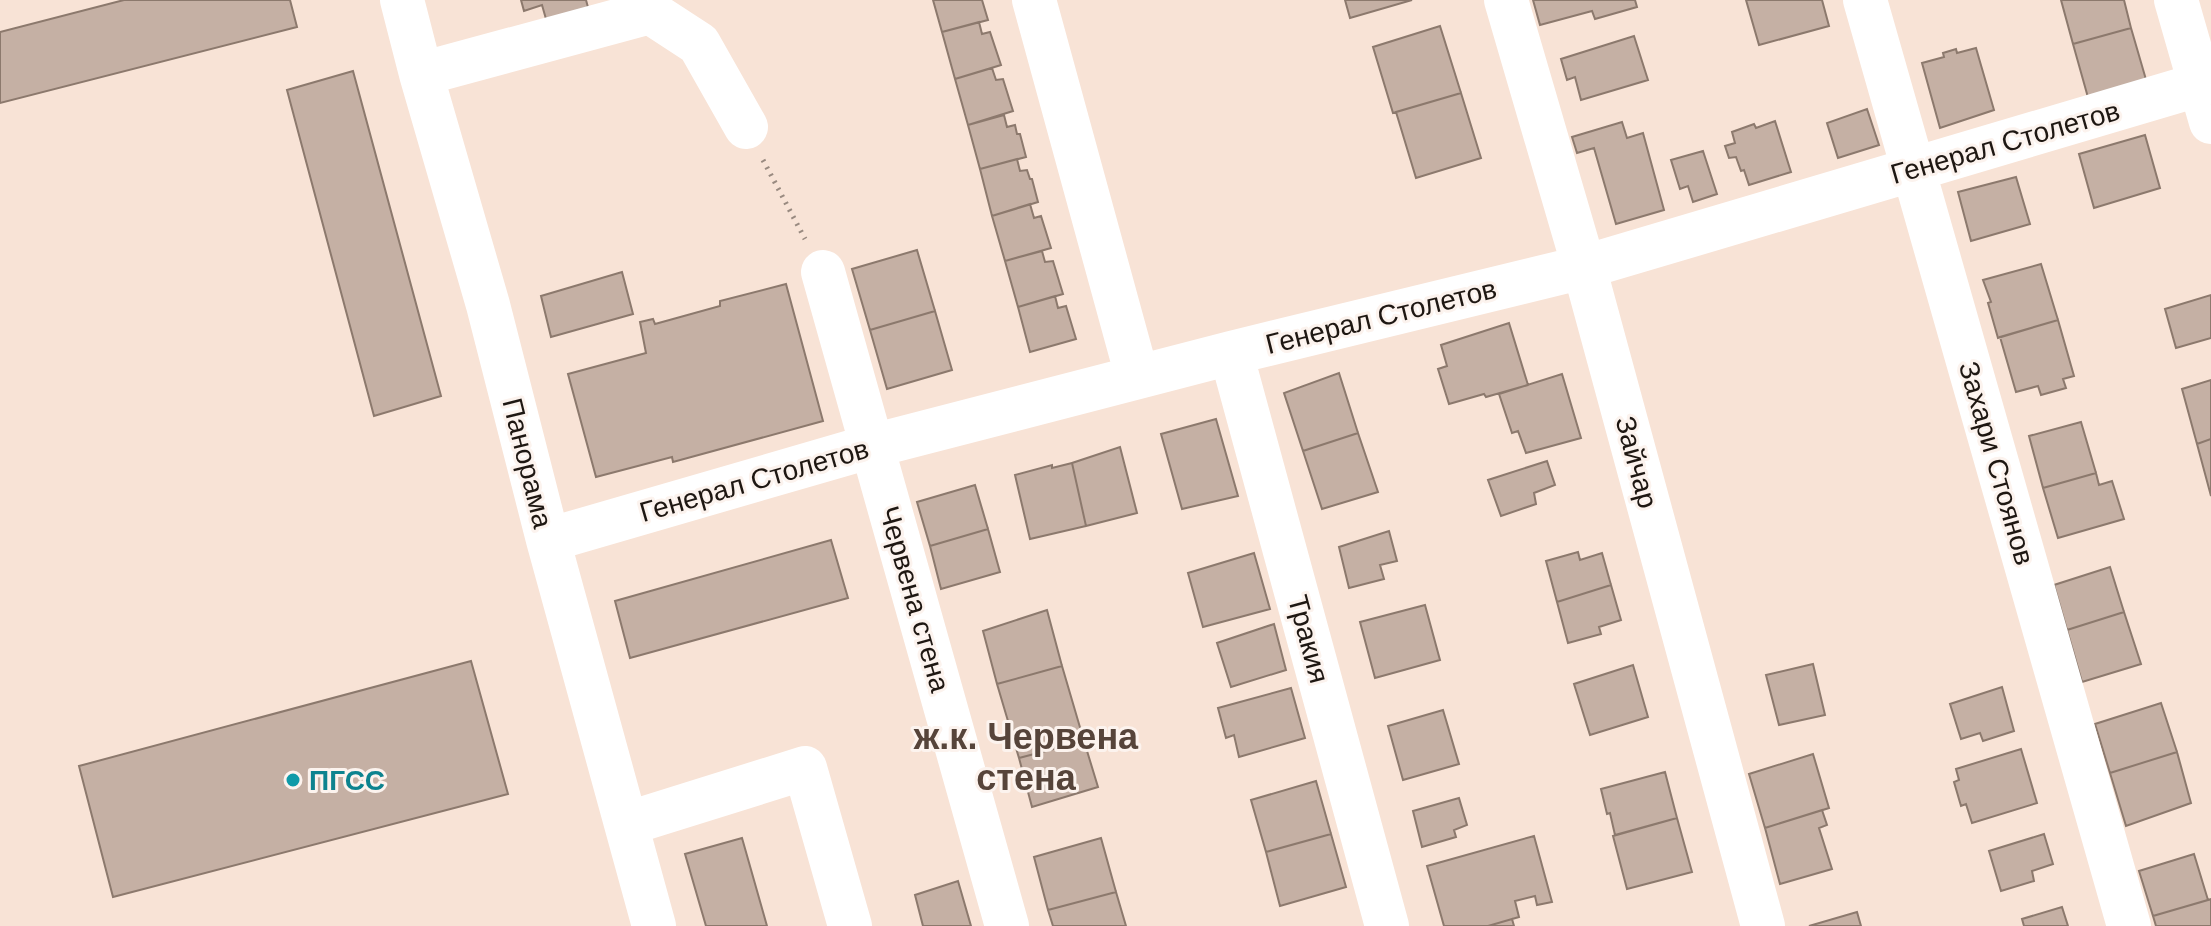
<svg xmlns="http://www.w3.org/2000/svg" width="2211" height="926" font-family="Arial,sans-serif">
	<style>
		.building { fill: #c5b0a4; stroke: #8c796d; stroke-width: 2 }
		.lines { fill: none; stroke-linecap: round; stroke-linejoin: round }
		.path { stroke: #998a80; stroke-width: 5; stroke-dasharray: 2 6; stroke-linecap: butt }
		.minor { stroke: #fff; stroke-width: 44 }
		.culture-dot { fill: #0f9aa8; stroke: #fcf3ee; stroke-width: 3 }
		.labels { text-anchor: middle; stroke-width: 6; stroke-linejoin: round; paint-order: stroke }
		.street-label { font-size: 28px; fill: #1e1712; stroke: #fcf3ee }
		.culture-label { font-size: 28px; font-weight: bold; fill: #0d838f; stroke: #fcf3ee; text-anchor: start }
		.district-label { font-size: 36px; font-weight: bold; fill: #56443a; stroke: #fcf3ee }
	</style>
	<rect width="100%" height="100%" fill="#f8e3d6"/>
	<!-- building -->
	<path class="building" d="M124 0H290L297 27 0 103V32Z
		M521 0H586L592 22 550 33 542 5 524 11Z
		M933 0H982L988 20 942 32Z
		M1345 0H1412L1350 18Z
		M1533 0H1635L1637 7 1595 19 1592 11 1540 25Z
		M1746 0H1822L1829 26 1759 45Z
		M2061 0H2124L2131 28 2073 44Z
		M979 22 982 34 990 32 1001 65 955 79 942 32Z
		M1440 26 1461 93 1393 113 1373 47Z
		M2131 28 2147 83 2089 101 2073 44Z
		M1634 36 1648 80 1581 100 1575 77 1567 80 1561 59Z
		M1976 48 1994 110 1940 128 1922 63 1944 57 1943 53 1956 49 1957 53Z
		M992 68 996 80 1003 79 1013 111 968 125 955 79Z
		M353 71 441 396 374 416 287 90Z
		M1461 93 1481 158 1416 178 1396 112Z
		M1867 109 1879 145 1838 158 1827 123Z
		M1004 115 1007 127 1015 125 1017 134H1020L1026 157 980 169 968 125Z
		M1775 121 1791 172 1749 185 1744 170 1741 171 1736 157 1729 158 1725 146 1735 143 1732 132 1754 124 1756 128Z
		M1622 122 1627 138 1643 133 1664 210 1616 224 1594 148 1577 153 1572 137Z
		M2145 135 2160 188 2094 208 2079 154Z
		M1703 151 1717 194 1693 202 1688 186 1680 189 1671 160Z
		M1017 159 1020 171 1027 170 1030 179H1032L1038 202 992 216 980 169Z
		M2016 177 2030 224 1971 241 1958 192Z
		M1030 204 1034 218 1041 216 1051 248 1005 261 992 216Z
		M917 250 935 311 870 330 852 269Z
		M1042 251 1045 262 1053 261 1063 294 1018 307 1005 261Z
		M2041 264 2058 320 1998 338 1988 303 1991 302 1983 280Z
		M622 272 633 314 551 337 541 296Z
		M786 284 823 421 673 462 672 457 596 477 568 374 646 353 640 322 653 319 655 324 720 306V301Z
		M2211 295V338L2176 348 2165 309Z
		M1055 296 1058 308 1066 306 1076 339 1030 352 1018 307Z
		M935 311 952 370 887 389 870 330Z
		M2058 320 2074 376 2063 379 2066 388 2041 395 2038 386 2016 392 2000 337Z
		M1509 323 1528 385 1486 397 1484 394 1449 404 1438 369 1447 366 1441 345Z
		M1339 373 1358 433 1303 451 1284 393Z
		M1562 374 1581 438 1526 453 1518 431 1512 433 1499 394Z
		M2211 380V439L2197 444 2182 389Z
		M1216 419 1238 496 1182 509 1161 434Z
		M2081 422 2096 473 2043 488 2029 436Z
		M1358 433 1378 492 1322 509 1303 451Z
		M2211 439V496L2197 444Z
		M1120 447 1137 513 1086 526 1072 463Z
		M1547 461 1555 485 1534 493 1536 504 1501 516 1488 480Z
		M1072 463 1086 526 1030 539 1015 475 1052 465V468Z
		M2096 473 2099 485 2112 481 2124 519 2058 538 2043 488Z
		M975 485 988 529 930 546 917 502Z
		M988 529 1000 572 941 589 930 546Z
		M1389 531 1397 561 1380 565 1384 579 1349 588 1339 547Z
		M831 540 848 598 630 658 615 601Z
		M1578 552 1580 560 1602 553 1611 585 1557 602 1546 561Z
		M1254 553 1270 609 1203 627 1188 573Z
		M2110 567 2124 612 2067 630 2054 585Z
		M1611 585 1621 620 1599 627 1601 634 1568 643 1557 602Z
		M1425 605 1440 660 1375 678 1360 622Z
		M1047 610 1062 666 997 684 983 631Z
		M2124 612 2141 664 2082 682 2067 630Z
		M1274 624 1286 670 1231 687 1217 643Z
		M471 661 508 794 113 897 79 766Z
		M1813 664 1825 715 1779 725 1766 675Z
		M1633 665 1648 717 1590 735 1574 684Z
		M1062 666 1084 741 1019 758 997 684Z
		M2002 687 2014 731 1983 741 1980 733 1961 739 1950 704Z
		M1291 688 1305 738 1239 757 1234 735 1226 738 1218 708Z
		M2161 703 2177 752 2110 773 2095 724Z
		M1443 710 1459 764 1403 780 1388 726Z
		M1084 741 1098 787 1032 807 1019 758Z
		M2021 749 2037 803 1972 823 1966 804 1961 806 1954 782 1959 780 1956 769Z
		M2177 752 2191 803 2126 826 2110 773Z
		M1813 754 1829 808 1765 828 1749 774Z
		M1665 772 1677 818 1615 835 1610 813 1607 814 1601 789Z
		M1316 781 1331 834 1266 852 1251 800Z
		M1459 798 1467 825 1454 830 1456 837 1422 847 1413 811Z
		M1822 810 1827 825 1819 828 1832 869 1780 884 1765 828Z
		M1677 818 1692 872 1627 889 1613 836Z
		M1331 834 1346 887 1280 906 1266 852Z
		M2044 834 2053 864 2032 871 2034 881 2001 891 1989 851Z
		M1534 836 1552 902 1537 905 1535 896 1515 901 1519 917 1488 926H1444L1427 866Z
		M742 838 767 926H706L685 854Z
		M1101 838 1116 892 1048 910 1034 857Z
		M2194 854 2208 900 2153 916 2139 871Z
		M958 881 971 926H923L915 895Z
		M1116 892 1126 926H1053L1048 910Z
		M2211 899V926H2156L2153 916Z
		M2062 907 2068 926H2024L2022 919Z
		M1857 912 1861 926H1809Z
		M1512 919 1514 926H1488Z"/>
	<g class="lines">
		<!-- path -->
		<path class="path" d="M763 160 805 239"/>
		<!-- minor -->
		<path class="minor" d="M402 0 421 74 488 305 548 540 654 926
			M647 0 650 12 699 44 746 127
			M1034 0 1137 376
			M1506 0 1584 267 1763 926
			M1865 0 2129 926
			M2176 0 2211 122
			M421 74 650 12
			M823 272 1007 926
			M1231 353 1387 926
			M548 540 872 446 1231 353 1584 267 2211 81
			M626 824 805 768 850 926"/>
	</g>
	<!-- markers -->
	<circle class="culture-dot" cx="293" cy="780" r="8"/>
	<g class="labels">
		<!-- street labels -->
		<g class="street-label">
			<text transform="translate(2005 142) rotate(-16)" y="10">Генерал Столетов</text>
			<text transform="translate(1381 316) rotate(-14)" y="10">Генерал Столетов</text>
			<text transform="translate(1637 462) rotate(75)" y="10">Зайчар</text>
			<text transform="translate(528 463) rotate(76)" y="10">Панорама</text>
			<text transform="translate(1997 463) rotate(74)" y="10">Захари Стоянов</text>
			<text transform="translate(754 480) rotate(-16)" y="10">Генерал Столетов</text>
			<text transform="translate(915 599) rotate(74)" y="10">Червена стена</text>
			<text transform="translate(1309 639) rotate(75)" y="10">Тракия</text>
		</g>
		<!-- culture labels -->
		<g class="culture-label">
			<text x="309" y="790">ПГСС</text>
		</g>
		<!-- district labels -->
		<g class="district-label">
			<text x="1026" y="749">ж.к. Червена<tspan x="1026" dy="41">стена</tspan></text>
		</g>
	</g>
</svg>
